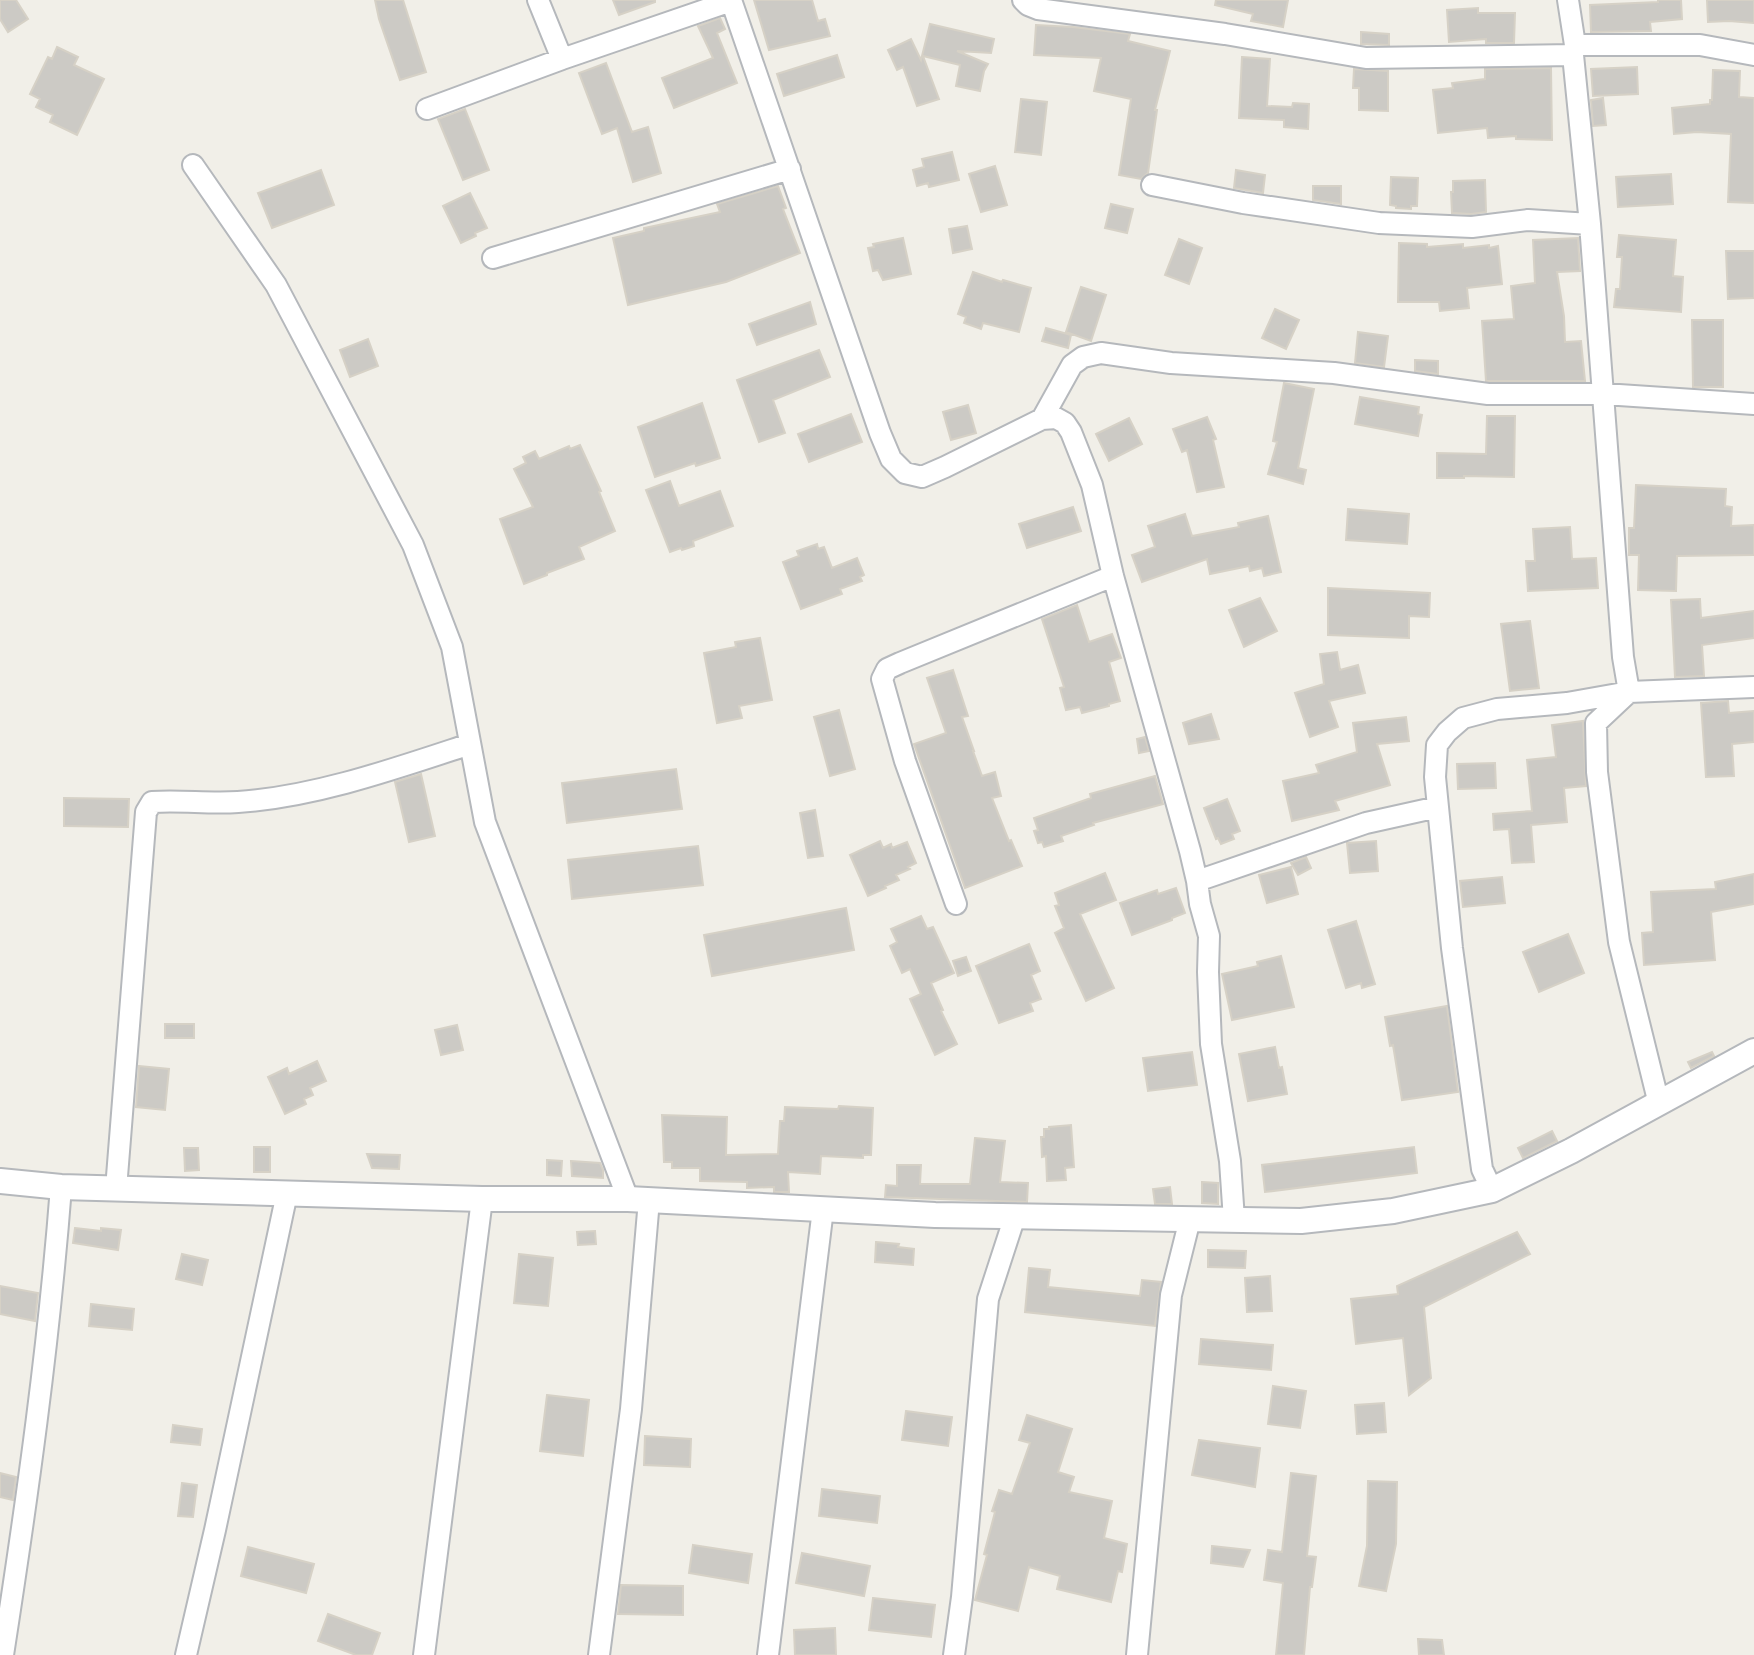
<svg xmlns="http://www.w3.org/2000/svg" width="1754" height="1655" font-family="'Titillium Web',sans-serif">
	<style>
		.building { fill: #cccac5; stroke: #d6d1c6; stroke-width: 2 }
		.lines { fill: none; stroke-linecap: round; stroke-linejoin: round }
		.minor-casing { stroke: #b5b8bc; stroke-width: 24 }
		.tertiary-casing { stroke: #b5b8bc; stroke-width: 28 }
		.minor { stroke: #fff; stroke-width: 20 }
		.tertiary { stroke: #fff; stroke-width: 24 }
	</style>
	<rect width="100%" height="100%" fill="#f1efe8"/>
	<!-- building -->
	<path class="building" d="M0 0H16L28 19 8 32 0 19Z
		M375 0H403L426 72 400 80 379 19Z
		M613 0H655V2L619 15Z
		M754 0H812L818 21 825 19 830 36 769 50Z
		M1216 0H1288L1283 27 1251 21 1253 14 1215 5Z
		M1658 0H1681L1682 19 1650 22 1651 31 1591 32 1590 5 1658 2Z
		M1707 0H1754V23L1729 21 1708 22Z
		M1478 8V13H1515L1514 43H1486V39L1449 42 1447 10Z
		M720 18 725 29 717 33 737 83 674 108 662 78 713 58 698 26Z
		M930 24 994 39 991 53 957 51 988 64 984 71 980 91 956 86 960 65 923 56 939 99 917 106 903 67 897 70 888 50 911 39 921 60Z
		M1036 25 1073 27 1130 34 1128 41 1170 51 1155 110H1157L1148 173 1141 179 1119 175 1131 99 1094 91 1101 58 1034 55Z
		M1361 32 1389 34V45L1361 44Z
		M57 47 78 57 74 65 104 79 77 135 50 122 53 115 36 107 40 99 30 94 48 57 52 59Z
		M837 55 844 77 784 96 777 74Z
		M1242 57 1270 59 1267 106 1292 107 1293 103 1309 104 1308 129 1284 127V120L1239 118Z
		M606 63 632 132 648 127 661 173 633 182 617 128 602 134 579 73Z
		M1637 67 1638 94 1593 96 1591 69Z
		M1551 68 1552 140 1516 139V136L1488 138 1487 128 1438 133 1433 90 1453 88 1452 83 1485 79V69Z
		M1354 69 1388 71V111L1359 110V88H1353Z
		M1713 70 1740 71 1739 97 1754 98V203L1728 202 1731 134 1697 132 1674 134 1672 108 1710 104V100H1712Z
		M1603 98 1606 125 1593 126 1591 100Z
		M1021 99 1047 102 1041 155 1015 152Z
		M465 109 489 170 463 180 438 119Z
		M952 152 959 180 929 187 928 183 917 186 913 170 924 167 922 159Z
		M995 166 1007 205 981 212 969 174Z
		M321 170 334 205 272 228 258 193Z
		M1236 170 1265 175 1263 193 1234 188Z
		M1671 174 1673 204 1618 207 1616 177Z
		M1391 177 1418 178 1417 206H1411V209L1396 208V206L1390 205Z
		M1485 180 1486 212 1471 214 1452 213 1451 192H1453V181Z
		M778 186 786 208 783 209 800 253 726 282 628 305 613 238 644 231V228L720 212 717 204Z
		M1313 186H1341V204L1313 200Z
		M470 193 487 228 475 233 476 236 461 243 443 206Z
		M1111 204 1133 209 1127 233 1105 228Z
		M967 226 972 249 953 253 949 229Z
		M1619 235 1676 240 1673 276 1683 277 1681 312 1614 307 1616 289H1620L1622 257H1617Z
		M903 238 911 274 883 280 878 270 873 271 868 248 874 247 873 244Z
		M1578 238 1580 271 1557 272 1564 316 1565 342 1581 341 1585 381H1486L1482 321 1514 319 1511 286 1535 283 1533 240Z
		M1179 239 1202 248 1189 284 1165 275Z
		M1399 243 1427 244V247L1463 244V248L1489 245V248L1498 246 1502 284 1467 288 1469 308 1440 311 1439 302H1398Z
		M1726 251H1754V298L1728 299Z
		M973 272 1002 282 1003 280 1031 288 1019 332 983 323 981 329 964 323 966 317 958 314Z
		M1081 287 1106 295 1091 341 1066 332Z
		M810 302 816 324 757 345 749 324Z
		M1275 309 1299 320 1286 349 1262 338Z
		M1692 320H1723V387H1693Z
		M1046 328 1071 335 1068 348 1042 341Z
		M1358 332 1388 336 1384 367 1355 363Z
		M368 339 378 366 350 377 340 350Z
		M819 350 830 377 773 400 785 433 759 442 737 380Z
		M1415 360 1438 361V374L1415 371Z
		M1284 383 1314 389 1298 468 1306 470 1303 484 1268 474 1277 442 1273 441Z
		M1360 397 1419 407 1418 414 1422 415 1418 436 1355 424Z
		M702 403 720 458 696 466 695 463 655 477 638 427Z
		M968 405 976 433 951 440 943 412Z
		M851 414 862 442 809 462 798 434Z
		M1487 416H1515L1514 477 1464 476V478H1437V453L1486 454Z
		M1207 417 1216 439 1213 440 1224 487 1197 492 1187 450 1182 452 1173 429Z
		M1129 418 1142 444 1109 461 1096 434Z
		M580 445 601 491 599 492 615 531 579 547 584 559 547 573V575L524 584 500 519 533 507 514 469 526 463 523 457 535 451 539 459 569 446 570 449Z
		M670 481 679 506 720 491 733 526 693 541 694 546 682 550 681 548 670 552 646 490Z
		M1636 485 1726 489 1725 506 1732 507 1731 526 1754 525V555L1677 556 1676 591 1638 590 1639 555H1629V528H1634Z
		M1073 507 1081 531 1027 548 1019 524Z
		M1348 509 1409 514 1407 544 1346 540Z
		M1185 514 1192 536 1239 527 1238 523 1268 516 1281 572 1264 576 1262 568 1250 571 1249 566 1210 574 1207 559 1142 582 1132 555 1155 547 1148 526Z
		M1570 527 1572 559 1596 558 1598 588 1528 591 1526 561H1535L1533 529Z
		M817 544 818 549 824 547 832 568 857 558 864 575 860 577 862 581 840 589 842 594 801 609 783 562 799 556 797 551Z
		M1328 588 1430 593 1429 617 1409 616V638L1328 635Z
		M1260 598 1277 631 1244 647 1229 610Z
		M1700 599 1701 618 1754 611V638L1702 645 1704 676 1675 677 1671 600Z
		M1077 605 1089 642 1112 634 1121 658 1109 662 1120 701 1109 704V706L1082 713 1080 707 1066 710 1060 688 1064 687 1042 619Z
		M1530 621 1539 688 1510 691 1501 624Z
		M760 638 772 700 739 706 742 718 717 723 704 653 736 647 735 642Z
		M1337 652 1340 670 1358 665 1365 693 1329 701 1338 727 1310 737 1295 693 1324 684 1320 654Z
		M953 670 968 716 962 717 974 751H973L982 776 995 772 1001 796 992 798 1009 841 1011 840 1022 866 965 888 914 744 946 733 927 678Z
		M1728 701 1729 713 1754 711V742L1732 744 1734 776 1706 777 1701 703Z
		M839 710 855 769 830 776 814 717Z
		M1211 714 1219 739 1189 744 1183 723Z
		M1406 717 1409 741 1377 744 1390 785 1335 801 1339 810 1292 821 1283 781 1319 773 1316 765 1357 752 1353 723Z
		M1583 721 1586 786 1564 788 1567 822 1531 825 1534 862 1512 863 1509 829 1494 830 1493 814 1532 811 1527 760 1556 757 1552 725Z
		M1145 737 1149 751 1139 753 1137 739Z
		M1495 763 1496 788 1458 789 1457 764Z
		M676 769 682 809 567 823 562 783Z
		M421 774 435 836 409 842 395 782Z
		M1155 776 1163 804 1093 823 1094 825 1061 836 1063 841 1044 847 1042 842 1038 843 1034 831 1038 830 1034 818 1091 798 1090 794Z
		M64 798 129 799 128 827 64 826Z
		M1227 799 1240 831 1232 834 1234 839 1221 844 1218 838 1216 839 1204 808Z
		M815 810 823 856 808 858 800 813Z
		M880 841 883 848 891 844 892 848 907 842 916 863 908 867 910 869 896 875 899 880 885 886 886 888 868 896 850 855Z
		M1376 841 1378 871 1350 873 1347 843Z
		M698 846 703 885 572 899 568 860Z
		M1306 857 1311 868 1298 875 1291 863Z
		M1291 867 1298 894 1267 903 1259 875Z
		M1105 873 1116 900 1080 914 1114 988 1086 1001 1055 933 1064 928 1055 906 1059 905 1055 893Z
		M1754 874V904L1711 912 1715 960 1644 965 1642 933 1653 932 1651 892 1716 889 1715 882Z
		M1502 877 1505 903 1463 907 1460 881Z
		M1176 888 1185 913 1172 918V920L1132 935 1120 903 1157 890 1158 894Z
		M846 908 854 950 712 976 704 935Z
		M921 916 927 929 933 927 954 973 931 983 943 1010 941 1011 957 1044 935 1055 910 999 921 994 910 969 902 973 890 946 897 942 891 929Z
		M1356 921 1375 984 1362 988 1361 983 1346 988 1328 930Z
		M1568 934 1584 973 1539 992 1523 952Z
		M1029 944 1040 971 1031 975 1041 999 1030 1003 1033 1011 999 1023 976 966Z
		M1281 956 1294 1007 1232 1020 1222 974 1258 966 1257 962Z
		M966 957 971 971 958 976 953 961Z
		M1447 1006 1458 1092 1402 1100 1393 1045 1390 1046 1385 1017Z
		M165 1024H194V1038H165Z
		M457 1025 463 1050 441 1055 435 1030Z
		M1275 1047 1279 1068 1282 1067 1287 1094 1248 1101 1239 1054Z
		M1192 1052 1197 1085 1148 1091 1143 1058Z
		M1712 1052 1714 1056 1691 1068 1688 1062Z
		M317 1061 326 1081 310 1088 313 1095 304 1099 306 1104 285 1114 268 1077 287 1068 289 1074Z
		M139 1066 169 1069 165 1110 136 1107Z
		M839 1106 873 1108 871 1155H863V1158L821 1156 820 1174 788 1172 789 1192H774V1187L747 1188V1182L700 1181V1168H672V1162H664L662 1115 727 1117 726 1155 778 1154 780 1121H784L785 1107 838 1109Z
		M1071 1125 1074 1167 1065 1168 1066 1180 1047 1181 1046 1156 1042 1157 1041 1137H1044V1129H1049V1127Z
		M1552 1131 1557 1141 1523 1158 1518 1148Z
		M975 1138 1005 1141 1000 1182 1028 1183 1027 1202 885 1197 886 1185 897 1186V1165H921L920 1184H970Z
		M254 1147H270V1172H254Z
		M1414 1147 1417 1173 1265 1192 1262 1165Z
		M184 1148H198L199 1170 185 1171Z
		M367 1154 400 1155 399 1169 372 1168Z
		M547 1160 562 1161 561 1176 547 1175Z
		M571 1161 600 1163 603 1170V1178L572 1176Z
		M1202 1182 1218 1183V1204L1202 1203Z
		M1170 1187 1172 1204H1155L1153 1189Z
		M75 1228 101 1231V1228L121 1230 118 1250 73 1243Z
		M595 1231 596 1244 578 1245 577 1232Z
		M1517 1232 1530 1254 1424 1307 1431 1378 1409 1395 1403 1338 1356 1344 1351 1299 1398 1294 1397 1286Z
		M876 1242 899 1244 898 1247 914 1249 913 1265 875 1262Z
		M1208 1250 1246 1251 1245 1268 1208 1267Z
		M182 1254 208 1260 202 1285 176 1279Z
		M519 1254 553 1258 548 1306 514 1303Z
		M1029 1268 1050 1270 1048 1287 1140 1296 1142 1280 1161 1282 1155 1326 1025 1312Z
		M1270 1276 1272 1311 1247 1312 1245 1278Z
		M0 1286 38 1293 35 1321 0 1314Z
		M91 1304 134 1309 132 1330 89 1326Z
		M1201 1339 1273 1345 1271 1370 1199 1364Z
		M1273 1386 1306 1391 1300 1428 1268 1424Z
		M547 1395 589 1400 583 1456 540 1451Z
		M1384 1403 1386 1432 1357 1434 1355 1405Z
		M906 1411 952 1417 948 1446 902 1440Z
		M1027 1415 1072 1429 1058 1472 1074 1477 1069 1492 1112 1501 1104 1538 1127 1544 1122 1572 1118 1571 1111 1602 1057 1589 1060 1576 1029 1567 1018 1611 975 1600 987 1555 984 1554 995 1512 992 1511 999 1490 1012 1494 1030 1443 1019 1440Z
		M173 1425 202 1429 200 1445 171 1442Z
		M645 1436 691 1439 690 1467 644 1465Z
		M1199 1440 1260 1448 1255 1487 1192 1475Z
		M0 1473 16 1477 13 1500 0 1497Z
		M1291 1473 1316 1476 1307 1556 1316 1557 1312 1587H1310L1304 1655H1276L1283 1583 1264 1580 1268 1550 1282 1552Z
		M1368 1481 1397 1482 1396 1544 1386 1591 1359 1586 1367 1546Z
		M182 1483 197 1485 193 1517 178 1516Z
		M822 1489 880 1496 877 1523 819 1516Z
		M693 1545 752 1554 748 1583 689 1573Z
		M1212 1546 1250 1550 1243 1567 1211 1563Z
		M248 1547 314 1564 306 1593 241 1576Z
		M802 1553 870 1566 864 1596 796 1583Z
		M621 1585 683 1586V1615L618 1614Z
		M873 1598 935 1605 931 1637 869 1630Z
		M328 1614 380 1633 372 1655H356L318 1641Z
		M835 1628 836 1655H795L794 1630Z
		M1418 1639 1442 1640 1444 1655H1419Z"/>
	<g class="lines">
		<!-- minor casing -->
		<g class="minor-casing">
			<path id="minor" d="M538 0 562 59
				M731 0 880 433 891 459 905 473 922 477 945 467 1042 419 1056 418 1065 423 1071 432 1092 485 1113 576 1190 851 1197 881 1200 904 1209 936 1208 972 1211 1044 1230 1161 1234 1220
				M1023 0 1028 5 1038 9 1225 34 1366 58 1573 55
				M1568 0 1575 45 1573 55 1590 224 1623 657 1629 692 1596 723 1597 772 1619 942 1659 1104
				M1575 45H1700L1754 55
				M427 109 562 59 731 1
				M193 165 276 285 413 545 452 647 485 822 628 1199
				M1152 185 1243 203 1379 223 1472 227 1528 220 1590 224
				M493 258 790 169
				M1042 419 1072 365 1083 357 1101 353 1171 363 1334 373 1488 394H1604L1754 404
				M1197 881 1366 823 1438 807
				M956 904 905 761 882 679 887 669 900 663 1113 576
				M116 1189 146 812 152 802C181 800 209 804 238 802 315 797 397 768 470 744
				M1492 1190 1482 1169 1452 948 1435 777 1437 745 1447 732 1463 718 1497 709 1567 703 1629 692 1754 687
				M3 1655C27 1500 49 1344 61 1187
				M186 1655 215 1530 287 1193
				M424 1655 482 1199
				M599 1655 631 1409 649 1200
				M768 1655 823 1209
				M954 1655 962 1597 988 1299 1015 1216
				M1137 1655 1171 1295 1190 1219"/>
		</g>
		<!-- tertiary casing -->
		<g class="tertiary-casing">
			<path id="tertiary" d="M0 1181 61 1187 482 1199H628L935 1215 1301 1221 1393 1211 1492 1190 1571 1151 1754 1051"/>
		</g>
		<!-- minor -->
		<use href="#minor" class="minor"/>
		<!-- tertiary -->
		<use href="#tertiary" class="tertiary"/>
	</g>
</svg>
